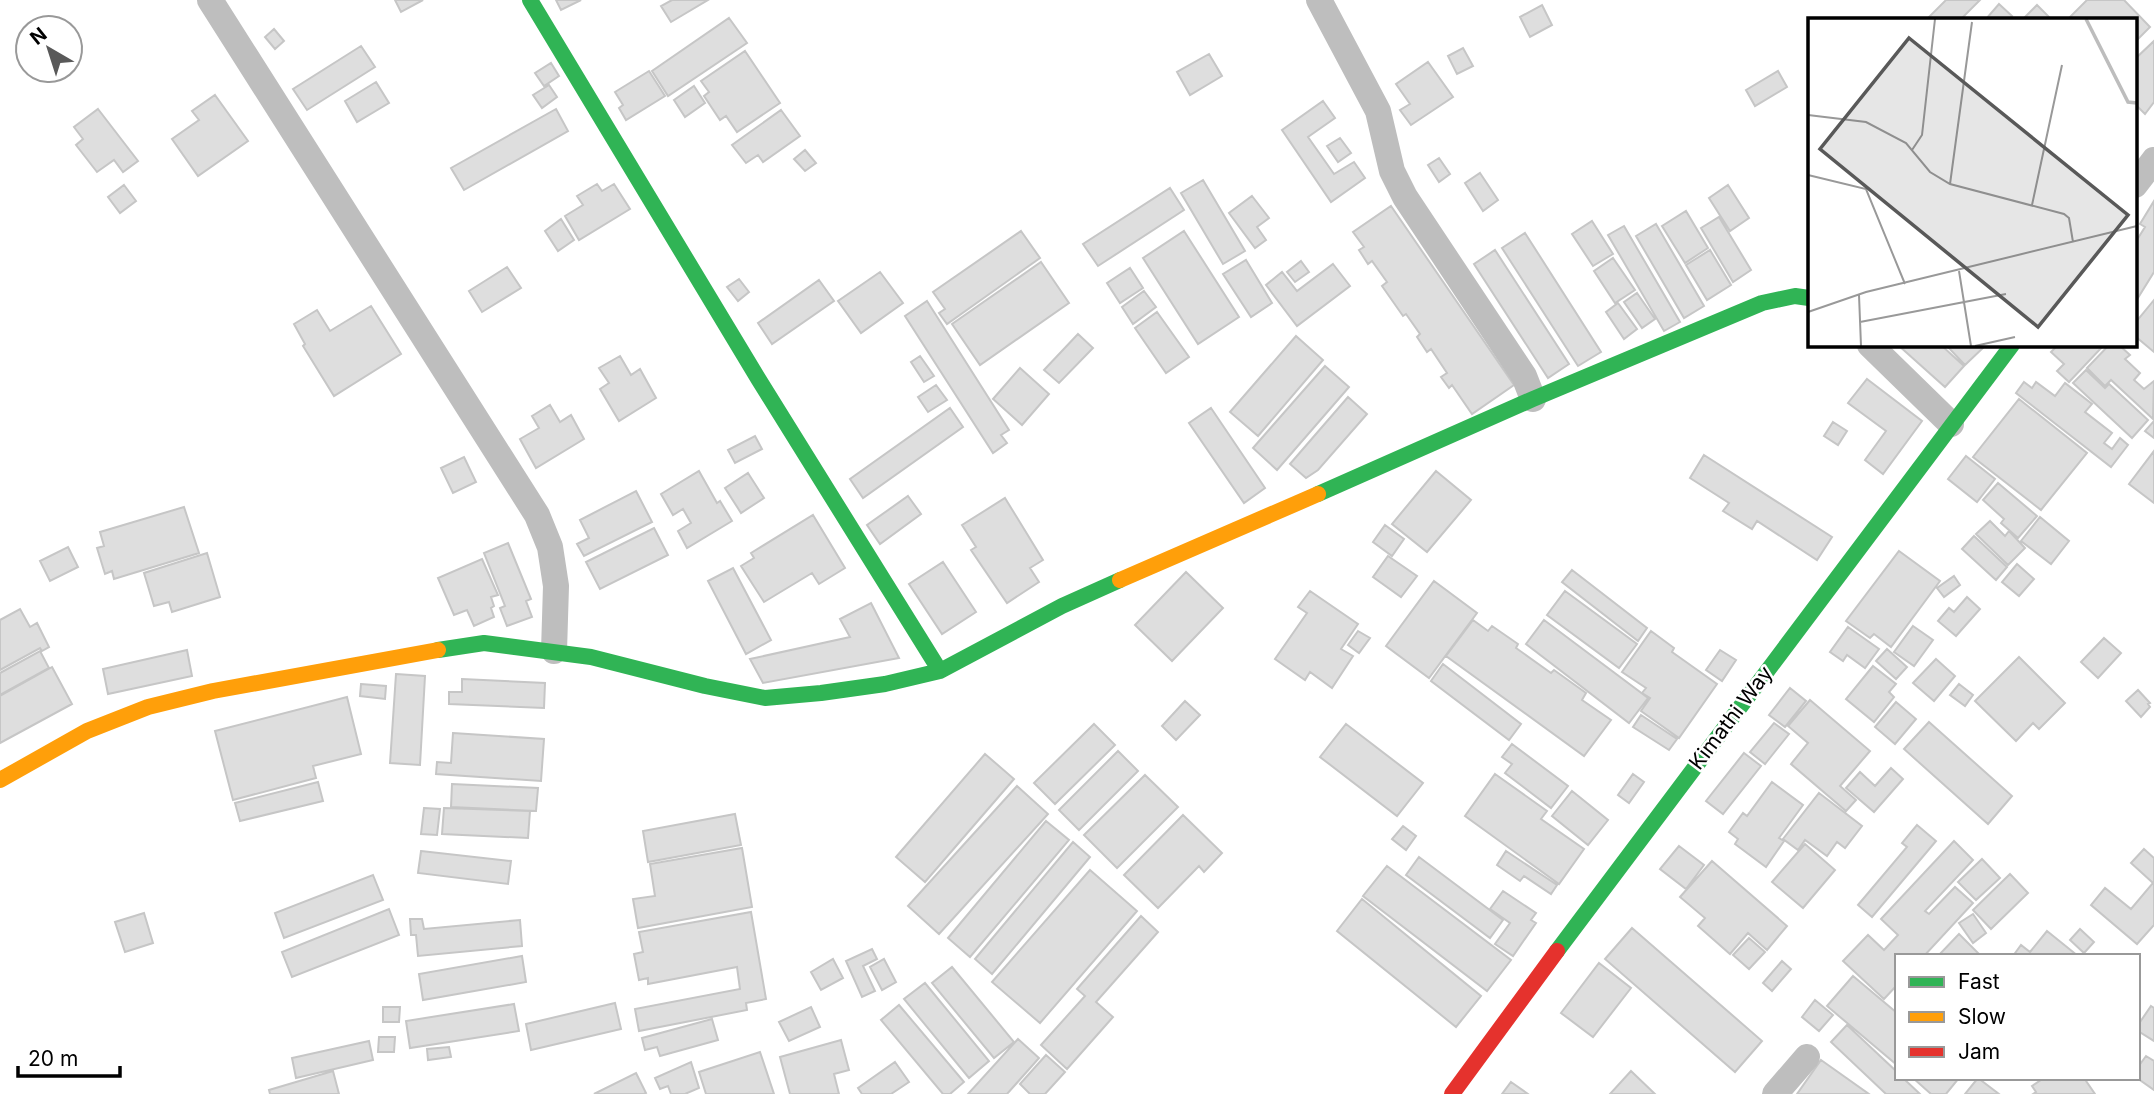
<svg xmlns="http://www.w3.org/2000/svg" width="2154" height="1094" font-family="Inter,sans-serif">
	<style>
		.building { fill: #dedede; stroke: #c6c6c6; stroke-width: 2 }
		.lines { fill: none; stroke-linecap: round; stroke-linejoin: round }
		.street { stroke: #bebebe; stroke-width: 26 }
		.fast { stroke: #30b455; stroke-width: 16 }
		.slow { stroke: #ff9f0a; stroke-width: 16 }
		.jam { stroke: #e5322d; stroke-width: 16 }
		.labels { text-anchor: middle; stroke-width: 5; stroke-linejoin: round; paint-order: stroke }
		.street-label { font-size: 21px; fill: #000; stroke: #fff }
		.inset-river { fill: none; stroke: #bdbdbd; stroke-width: 3.5 }
		.inset-road { fill: none; stroke: #999; stroke-width: 2 }
		.view { fill: #595959; fill-opacity: 0.15; stroke: #595959; stroke-width: 3.5 }
		.inset-edge { fill: none; stroke: #000; stroke-width: 3.5 }
	</style>
	<rect width="100%" height="100%" fill="#fff"/>
	<!-- building -->
	<path class="building" d="M395 0H423L401 12Z
		M556 0H581L561 10Z
		M672 0H708L671 22 661 6Z
		M1946 0H1980L1961 19H1927Z
		M2087 0H2124L2150 27 2135 42V19H2070L2069 18Z
		M1999 4 2012 16 2009 19H1986Z
		M1542 5 1552 25 1530 37 1520 17Z
		M2037 5 2051 19H2023Z
		M729 18 747 43 668 96 652 71Z
		M274 29 284 41 275 49 265 37Z
		M2154 41V102L2145 114 2135 104V59Z
		M361 46 375 67 307 110 293 89Z
		M1463 48 1473 66 1457 74 1448 56Z
		M745 51 780 103 737 132 726 116 720 120 704 96 709 92 701 81Z
		M1209 54 1222 76 1190 95 1177 72Z
		M1428 62 1453 97 1411 125 1400 110 1410 104 1396 84Z
		M551 63 559 76 544 86 535 73Z
		M649 71 665 96 626 120 619 108 623 105 615 92Z
		M1778 71 1787 87 1755 106 1746 90Z
		M376 82 389 103 357 122 345 101Z
		M549 85 557 97 542 108 533 95Z
		M694 86 705 103 685 117 674 100Z
		M215 95 248 141 198 176 172 139 199 120 192 111Z
		M1323 101 1335 118 1308 137 1334 174 1354 162 1365 178 1331 202 1282 130Z
		M98 109 138 161 123 172 114 160 97 172 76 145 83 139 74 127Z
		M556 109 568 131 464 190 451 168Z
		M781 110 800 136 763 162 758 155 746 163 732 145Z
		M1340 138 1351 153 1338 162 1327 146Z
		M805 150 816 163 805 171 794 159Z
		M1439 158 1450 174 1439 182 1428 165Z
		M1480 173 1498 200 1483 211 1465 183Z
		M1203 180 1245 251 1223 264 1181 193Z
		M597 184 602 191 614 184 630 209 579 240 565 216 583 205 577 196Z
		M124 185 136 201 120 213 108 197Z
		M1728 185 1749 218 1730 231 1709 198Z
		M1170 188 1184 210 1098 266 1083 244Z
		M1252 196 1269 218 1257 227 1266 240 1255 248 1229 213Z
		M2154 201V272L2136 301 2135 243 2145 227 2140 224Z
		M1391 206 1514 385 1472 414 1452 385 1449 388 1441 377 1447 373 1431 349 1427 352 1417 337 1420 334 1406 314 1403 316 1382 286 1387 282 1372 261 1368 264 1359 250 1364 247 1353 232Z
		M1686 211 1708 248 1685 263 1662 226Z
		M1719 217 1751 270 1733 282 1701 228Z
		M561 219 574 240 558 251 545 231Z
		M1592 221 1613 254 1593 266 1572 234Z
		M1656 224 1704 306 1684 318 1636 236Z
		M1624 226 1680 322 1664 331 1608 235Z
		M1021 231 1040 258 947 324 939 313 945 309 933 292Z
		M1184 231 1239 317 1198 344 1143 258Z
		M1525 233 1601 352 1578 366 1502 248Z
		M1495 250 1569 364 1548 378 1474 264Z
		M1710 250 1731 285 1707 300 1686 265Z
		M1613 258 1635 290 1615 303 1594 271Z
		M1246 260 1272 303 1251 317 1223 274Z
		M1301 261 1309 272 1295 282 1287 272Z
		M1041 262 1069 303 980 365 952 324Z
		M1333 264 1350 286 1297 326 1266 285 1282 272 1297 291Z
		M507 267 521 288 482 312 469 291Z
		M1130 268 1143 288 1120 303 1107 283Z
		M880 272 903 303 861 333 838 301Z
		M739 279 749 292 738 301 727 287Z
		M819 280 834 301 772 344 758 323Z
		M1144 291 1156 307 1133 324 1122 307Z
		M1637 293 1655 319 1642 328 1624 302Z
		M2154 300V352L2135 336V323Z
		M927 301 1009 430 1001 435 1007 443 993 453 905 316Z
		M1618 303 1637 329 1624 339 1606 312Z
		M371 306 401 354 334 396 303 346 305 344 294 324 317 310 330 331Z
		M1157 312 1189 357 1166 373 1135 328Z
		M1078 334 1093 348 1059 383 1044 370Z
		M1296 336 1323 360 1258 436 1230 412Z
		M1898 345H1941L1964 366 1945 387Z
		M1946 345H1986L1965 365Z
		M2058 345H2104L2069 382 2057 371 2064 364 2051 352Z
		M2109 345H2119L2130 355 2125 359 2140 373 2134 380 2144 389 2154 381 2153 419 2111 380 2105 386 2087 368Z
		M620 356 631 375 640 369 656 398 619 421 600 389 609 383 599 368Z
		M920 356 934 376 924 382 911 362Z
		M1325 366 1349 387 1277 470 1253 448Z
		M1020 368 1049 394 1022 425 993 399Z
		M2086 370 2105 388 2109 384 2148 420 2132 438 2073 383Z
		M1867 379 1922 421 1883 474 1865 460 1886 431 1848 403Z
		M2024 382 2032 388 2036 382 2055 396 2065 383 2092 404 2085 412 2112 433 2104 443 2112 449 2120 438 2128 445 2111 467 2016 393Z
		M936 385 947 400 928 412 918 397Z
		M1348 397 1367 414 1318 470 1306 478 1290 464Z
		M2019 399 2087 453 2041 510 1973 457Z
		M550 405 560 422 571 415 584 439 536 468 520 439 539 428 532 416Z
		M950 408 963 427 863 498 850 479Z
		M1211 408 1265 488 1244 503 1189 423Z
		M2154 421V438L2145 431Z
		M1833 422 1847 431 1838 445 1824 436Z
		M755 436 762 449 735 463 728 450Z
		M2154 451V503L2129 484Z
		M1704 455 1832 537 1817 560 1757 521 1752 529 1723 511 1729 503 1690 478Z
		M1966 456 1995 479 1977 502 1948 479Z
		M464 457 476 482 453 493 441 468Z
		M699 471 717 503 720 501 732 521 687 548 678 531 691 523 683 509 673 515 661 494Z
		M1436 471 1471 500 1427 552 1392 524Z
		M748 473 764 498 741 513 725 488Z
		M1998 483 2037 516 2018 538 2001 523 2004 519 1983 500Z
		M636 491 652 522 584 556 577 544 589 538 580 520Z
		M908 496 921 514 880 544 867 525Z
		M1005 498 1043 560 1030 568 1039 582 1007 603 971 550 976 547 962 525Z
		M184 507 199 553 114 579 112 571 105 574 97 548 104 546 100 532Z
		M813 515 845 568 819 584 812 573 764 602 741 566 754 558 751 553Z
		M2040 517 2069 541 2051 564 2021 541Z
		M1990 521 2005 536 2009 531 2025 548 2008 565 1976 534Z
		M1385 525 1404 539 1392 556 1373 542Z
		M654 528 668 555 600 589 586 562Z
		M1974 536 2007 567 1996 580 1962 549Z
		M508 543 531 599 526 601 532 617 507 626 500 608 505 606 484 553Z
		M68 547 78 567 50 581 40 561Z
		M1899 551 1940 581 1891 647 1874 634 1870 638 1846 621Z
		M207 553 220 597 172 612 169 602 154 606 144 573Z
		M1388 556 1417 576 1401 597 1373 577Z
		M482 559 498 595 491 597 494 606 491 608 494 617 474 626 467 610 454 615 438 578Z
		M943 562 976 612 942 634 909 584Z
		M2017 564 2034 579 2019 596 2002 582Z
		M733 568 771 640 746 654 708 581Z
		M1572 570 1647 628 1638 641 1562 582Z
		M1186 572 1223 608 1172 661 1135 625Z
		M1954 576 1960 585 1944 597 1937 588Z
		M1434 581 1477 613 1429 678 1386 646Z
		M1310 591 1358 624 1341 649 1353 656 1332 688 1310 672 1305 680 1275 659 1307 613 1298 607Z
		M1565 591 1637 644 1619 668 1547 615Z
		M1967 597 1980 609 1956 636 1938 621 1949 608 1954 612Z
		M871 603 899 658 763 683 750 659 850 637 840 619Z
		M20 609 30 627 37 623 49 647 42 651 40 648 0 670V620Z
		M1473 620 1488 631 1492 626 1518 644 1516 648 1551 673 1554 670 1586 693 1582 700 1611 720 1584 756 1446 656Z
		M1544 620 1648 698 1629 723 1526 644Z
		M1913 626 1933 640 1914 666 1894 652Z
		M1848 627 1879 649 1865 668 1847 655 1843 661 1830 652Z
		M1358 631 1370 638 1359 653 1348 645Z
		M1651 631 1674 648 1672 652 1717 684 1679 738 1641 711 1650 698 1642 693 1646 688 1622 672Z
		M2104 638 2121 653 2098 678 2081 662Z
		M1887 649 1907 667 1896 679 1876 661Z
		M187 650 192 676 108 694 103 669Z
		M1720 650 1736 660 1722 681 1706 670Z
		M40 651 49 668 0 695V673Z
		M2019 657 2065 703 2039 729 2033 723 2016 741 1975 701Z
		M1936 659 1955 676 1934 701 1913 683Z
		M1443 664 1521 724 1509 740 1431 681Z
		M1873 666 1896 684 1889 692 1894 697 1874 722 1846 699Z
		M52 667 72 704 0 743V696Z
		M396 674 425 676 420 765 390 763Z
		M462 679 545 683 544 708 449 704V692H462Z
		M361 684 386 686 385 699 360 696Z
		M1959 684 1973 695 1965 706 1950 695Z
		M1790 688 1806 701 1785 727 1769 715Z
		M2138 690 2150 703 2148 704 2150 707 2141 717 2126 701Z
		M347 697 361 754 313 766 316 778 233 800 215 731Z
		M1810 700 1870 751 1840 786 1856 800 1846 811 1791 764 1808 743 1788 726Z
		M1185 701 1200 715 1176 740 1162 726Z
		M1896 702 1916 719 1895 744 1875 727Z
		M1641 715 1677 739 1669 750 1633 727Z
		M1929 722 2012 796 1988 824 1904 749Z
		M1774 723 1789 734 1765 764 1750 752Z
		M1094 724 1115 745 1055 804 1034 783Z
		M1346 724 1423 783 1397 816 1320 757Z
		M453 733 544 739 541 781 436 774 437 762 451 763Z
		M1512 744 1568 786 1551 808 1505 773 1512 764 1502 757Z
		M1118 751 1138 771 1079 830 1059 810Z
		M1744 753 1761 766 1723 814 1706 801Z
		M985 754 1014 779 925 882 896 857Z
		M1891 768 1903 779 1874 812 1846 788 1860 772 1875 786Z
		M1495 774 1547 811 1541 819 1584 849 1559 884 1465 816Z
		M1633 774 1644 782 1629 803 1618 795Z
		M1145 775 1178 807 1117 868 1084 835Z
		M318 782 323 801 240 821 235 803Z
		M1772 782 1803 805 1779 838 1784 841 1766 867 1735 844 1738 839 1729 832 1743 813 1747 816Z
		M452 784 538 788 536 811 451 807Z
		M1017 786 1048 814 939 934 908 906Z
		M1572 791 1608 820 1588 845 1552 816Z
		M1819 793 1862 826 1845 848 1837 842 1827 856 1805 840 1798 850 1783 839Z
		M424 808 440 809 437 835 421 834Z
		M444 808 530 811 528 838 442 834Z
		M735 814 741 845 648 862 643 831Z
		M1183 815 1222 853 1204 872 1199 866 1158 908 1124 875Z
		M1046 821 1069 840 970 957 948 938Z
		M1917 825 1936 841 1872 917 1858 905 1907 847 1902 843Z
		M1403 826 1416 836 1406 850 1392 839Z
		M1954 841 1973 860 1925 911 1929 914 1955 887 1973 903 1924 956H1897V985L1884 999 1843 961 1868 935 1884 950 1898 935 1881 919Z
		M1073 842 1090 857 992 974 975 959Z
		M1805 844 1835 870 1803 908 1772 882Z
		M1679 846 1704 865 1686 889 1660 869Z
		M742 848 752 907 638 928 633 899 655 896 650 864Z
		M2144 849 2154 858V925L2137 944 2091 905 2105 888 2131 909 2153 883 2131 863Z
		M421 851 511 861 508 884 418 873Z
		M1506 851 1557 885 1551 894 1524 876 1520 881 1497 865Z
		M1419 857 1503 920 1490 938 1406 875Z
		M1982 859 2000 878 1976 900 1958 882Z
		M1712 861 1787 926 1767 950 1748 933 1730 954 1698 926 1705 918 1680 897Z
		M1387 866 1511 960 1487 991 1363 896Z
		M1090 870 1137 911 1040 1023 992 982Z
		M2010 874 2028 893 1991 929 1973 910Z
		M373 875 383 900 284 938 275 913Z
		M1503 891 1536 913 1531 920 1536 923 1513 956 1495 944 1510 923 1490 909Z
		M1362 899 1481 996 1456 1027 1337 931Z
		M389 909 399 935 292 977 282 952Z
		M751 912 766 999 746 1003 747 1010 639 1031 635 1009 740 989 737 967 648 984V978L639 980 634 954 643 952 639 932Z
		M144 913 153 943 125 952 115 922Z
		M1973 914 1986 933 1973 943 1959 923Z
		M1141 916 1158 932 1096 1002 1113 1017 1067 1069 1041 1045 1085 996 1077 989Z
		M410 919H422L424 929 520 920 522 946 418 956 416 935H411Z
		M1632 928 1762 1041 1735 1072 1605 959Z
		M2080 929 2094 942 2084 953 2070 940Z
		M2047 931 2078 956H2013L2021 945 2030 952Z
		M1959 934 1981 956H1938Z
		M1749 938 1765 952 1749 969 1733 955Z
		M872 949 877 959 863 966 875 991 862 997 846 961Z
		M522 956 526 982 423 1000 419 974Z
		M833 959 843 978 821 990 811 972Z
		M884 959 896 982 882 990 870 967Z
		M1782 961 1791 969 1772 991 1763 983Z
		M1599 963 1631 988 1593 1037 1561 1013Z
		M952 967 1014 1042 994 1058 932 983Z
		M1853 976 1897 1013V1065L1827 1006Z
		M925 983 989 1061 969 1078 904 999Z
		M1815 1000 1833 1015 1819 1031 1802 1017Z
		M615 1003 621 1029 531 1050 526 1024Z
		M514 1004 519 1031 410 1048 406 1021Z
		M899 1005 964 1082 950 1094H943L881 1020Z
		M2151 1006 2154 1008V1041L2138 1031V1025Z
		M383 1007H400L399 1022H383Z
		M811 1007 820 1027 789 1041 779 1022Z
		M712 1019 718 1040 660 1056 657 1047 645 1050 642 1038Z
		M1847 1025 1897 1072V1078H1903L1920 1094H1886L1831 1042Z
		M379 1037H395L394 1052H378Z
		M1018 1039 1039 1058 1007 1094H968Z
		M841 1040 849 1070 834 1074 839 1094H790L780 1057Z
		M369 1041 373 1060 296 1078 292 1058Z
		M449 1047 451 1057 428 1060 427 1049Z
		M760 1052 774 1094H706L699 1072Z
		M1046 1055 1065 1072 1045 1094H1030L1020 1084Z
		M2146 1056 2154 1061V1090L2137 1078 2138 1067Z
		M1821 1060 1869 1094H1797Z
		M691 1062 699 1088 685 1094H671L668 1086 660 1089 655 1078Z
		M895 1062 909 1082 891 1094H862L858 1088Z
		M333 1071 339 1094H270L269 1090Z
		M1631 1071 1655 1094H1610Z
		M636 1073 646 1093 644 1094H594Z
		M1913 1078H1959L1946 1094H1931Z
		M1978 1078 1999 1094H1965Z
		M2044 1078H2084L2095 1094H2033L2036 1092 2032 1086Z
		M1511 1082 1528 1094H1502Z"/>
	<g class="lines">
		<!-- street -->
		<path class="street" d="M210 0 537 515 550 547 556 586 554 651
			M1319 0 1378 111 1392 171 1405 197 1524 376 1533 399
			M2135 185 2154 160
			M1870 345 1951 424
			M1775 1094 1807 1057"/>
		<!-- fast -->
		<path class="fast" d="M530 0 759 380 940 671
			M1318 494 1533 399 1762 303 1795 296 1809 298
			M438 650 484 643 591 657 705 686 765 698 821 693 885 684 940 671 1062 606 1120 580
			M1557 951 2012 345"/>
		<!-- slow -->
		<path class="slow" d="M1120 580 1318 494
			M0 780 87 731 148 707 213 691 438 650"/>
		<!-- jam -->
		<path class="jam" d="M1452 1094 1557 951"/>
	</g>
	<g class="labels">
		<!-- street labels -->
		<g class="street-label">
			<text transform="translate(1731 718) rotate(-53)" y="7">Kimathi Way</text>
		</g>
	</g>
	<!-- overview -->
	<g transform="translate(1808 18)">
		<rect width="329" height="329" fill="#fff"/>
		<path class="inset-river" d="M278 1 320 84 329 85"/>
		<path class="inset-road" d="M0 97 58 104 98 125 122 154 142 166 256 196 261 200 265 224M104 132 114 117 127 1M0 157 58 171 97 266M142 166 164 4M224 187 254 47M151 253 163 328M51 277 53 328M0 294 58 274 329 208M52 304 198 276M167 328 207 319"/>
		<path class="view" d="M101 20 320 197 230 309 12 131Z"/>
		<rect width="329" height="329" class="inset-edge"/>
	</g>
	<!-- legend -->
	<rect x="1895" y="954" width="245" height="126" fill="#ffffff" stroke="#999999" stroke-width="2"/>
	<rect x="1909" y="977" width="35" height="10" fill="#30b455" stroke="#999999" stroke-width="2"/>
	<text x="1958" y="989" font-size="21" fill="#000000">Fast</text>
	<rect x="1909" y="1012" width="35" height="10" fill="#ff9f0a" stroke="#999999" stroke-width="2"/>
	<text x="1958" y="1024" font-size="21" fill="#000000">Slow</text>
	<rect x="1909" y="1047" width="35" height="10" fill="#e5322d" stroke="#999999" stroke-width="2"/>
	<text x="1958" y="1059" font-size="21" fill="#000000">Jam</text>
	<!-- north arrow -->
	<g transform="translate(49 49) rotate(321)"><circle r="33" fill="#ffffff" stroke="#999999" stroke-width="2"/>
	<path d="M0-5L12 26L0 18L-12 26Z" fill="#595959"/>
	<text y="-10" font-size="19" font-weight="bold" text-anchor="middle" fill="#000000">N</text>
	</g>
	<!-- scale -->
	<path d="M18 1066v10h102v-10" fill="none" stroke="#000000" stroke-width="3.5"/>
	<text x="28" y="1066" font-size="21" fill="#000000" stroke="#ffffff" stroke-width="5" paint-order="stroke">20 m</text>
</svg>
